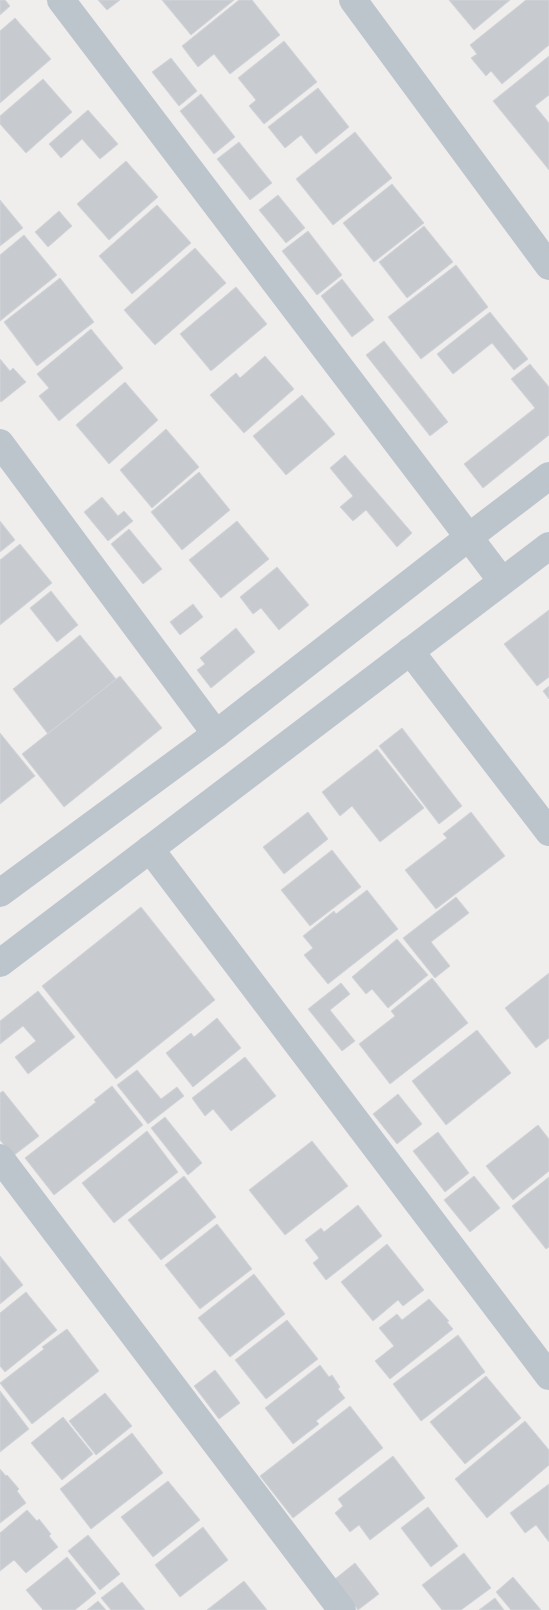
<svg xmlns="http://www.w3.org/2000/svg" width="549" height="1610" font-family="'Nunito Sans',sans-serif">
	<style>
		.building { fill: #c7cbd0; stroke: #d1d4d8 }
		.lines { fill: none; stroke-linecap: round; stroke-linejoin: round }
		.minor { stroke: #bcc5cc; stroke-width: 28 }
		.tertiary { stroke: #bcc5cc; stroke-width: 28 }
	</style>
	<rect width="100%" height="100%" fill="#f0eded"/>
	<!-- building -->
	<path class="building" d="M0 0H5L10 6 0 15Z
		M98 0H120L107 10Z
		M162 0H234L191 35Z
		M239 0H252L280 35 230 74 214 54 198 67 182 46Z
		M449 0H510L474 30Z
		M526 0H549V45L502 84 491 71 486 76 471 58 477 54 470 45Z
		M15 18 51 59 0 103V31Z
		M284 41 317 82 264 124 249 106 256 100 238 78Z
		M549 56V95L535 106 549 123V170L493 101Z
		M171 58 197 91 179 106 152 72Z
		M43 79 72 112 26 153 0 124V116Z
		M318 88 349 127 316 154 301 135 285 148 268 127Z
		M201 94 235 137 214 154 180 111Z
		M88 110 118 144 100 159 82 139 61 158 49 144Z
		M355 132 392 178 333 225 296 179Z
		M239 142 272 183 250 200 217 159Z
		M126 161 158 197 109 240 77 204Z
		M392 184 424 223 374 262 343 223Z
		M278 195 305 228 286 243 259 210Z
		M0 200 23 228 0 246Z
		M157 205 191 243 132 294 99 256Z
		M59 211 72 226 48 247 35 232Z
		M424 226 453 262 407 298 379 262Z
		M308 231 342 275 317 295 282 251Z
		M24 235 57 275 0 321V255Z
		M195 248 226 283 155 345 124 310Z
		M456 265 488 307 421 359 388 317Z
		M60 278 94 322 37 366 4 322Z
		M342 279 374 320 352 337 321 296Z
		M236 287 267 324 211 371 180 334Z
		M490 312 528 359 514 370 492 343 453 374 437 354Z
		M91 329 123 368 59 421 39 396 49 388 37 374Z
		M384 341 448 422 430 436 366 355Z
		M265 356 294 389 244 433 210 395 236 373 240 378Z
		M0 359 10 371 13 368 26 382 1 402 0 401Z
		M530 364 549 387V435L483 488 464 464 535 408 511 379Z
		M125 382 158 420 109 464 76 425Z
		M302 395 335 434 286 475 253 436Z
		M166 429 199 467 152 508 120 470Z
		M345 455 412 533 397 547 366 510 353 521 340 507 353 496 330 468Z
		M199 472 230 510 182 550 151 512Z
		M102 497 118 516 124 511 133 521 108 541 84 512Z
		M0 521 15 540 0 552Z
		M237 521 269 559 221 598 189 560Z
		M129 529 162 569 143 584 111 544Z
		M20 544 52 583 0 625V560Z
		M277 567 309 605 279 630 261 608 253 614 240 597Z
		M51 591 78 625 57 642 30 608Z
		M193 604 203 617 180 635 170 622Z
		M549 610V677L537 686 504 644Z
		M236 628 255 652 211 688 197 670 205 664 200 658Z
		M80 635 116 679 48 734 13 689Z
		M120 676 162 728 64 807 22 754Z
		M549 686V699L543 691Z
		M402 728 462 806 439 824 379 746Z
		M0 733 35 776 0 804Z
		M377 749 424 808 380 842 352 806 340 816 322 792Z
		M308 812 328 839 284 874 263 847Z
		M471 812 505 856 436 909 405 870 447 838 443 834Z
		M332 850 361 887 310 926 281 890Z
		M367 890 398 929 328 984 304 955 313 948 303 936 334 911 336 914Z
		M456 897 469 913 431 942 450 966 435 978 403 938Z
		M141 907 215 1000 116 1079 42 986Z
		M397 939 428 975 388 1008 372 989 366 994 352 977Z
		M549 973V1038L536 1048 505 1008Z
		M432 978 468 1023 390 1084 359 1044 395 1016 391 1011Z
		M341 983 350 994 330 1010 355 1041 342 1051 308 1009Z
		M38 991 75 1037 28 1074 15 1057 36 1041 23 1026 0 1044V1021Z
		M217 1018 241 1048 193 1087 166 1053 191 1033 194 1037Z
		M477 1030 511 1073 446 1125 412 1081Z
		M245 1057 276 1096 231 1131 213 1109 205 1116 192 1098Z
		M137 1070 161 1099 177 1087 184 1096 148 1124 117 1085Z
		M112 1086 143 1125 54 1195 25 1158 96 1102 94 1100Z
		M3 1091 39 1136 13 1156 0 1140V1093Z
		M398 1094 422 1124 397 1144 373 1114Z
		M165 1117 202 1163 188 1175 151 1128Z
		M538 1125 549 1139V1171L513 1200 486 1166Z
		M147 1131 178 1172 114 1223 82 1183Z
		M438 1132 469 1173 445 1192 413 1151Z
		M312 1141 348 1186 285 1235 249 1190Z
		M184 1176 216 1217 161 1260 128 1220Z
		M474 1176 500 1208 470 1232 444 1200Z
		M549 1177V1247L546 1249 512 1206Z
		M358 1205 382 1236 326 1280 313 1263 319 1258 305 1240 321 1228 324 1232Z
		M217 1224 252 1269 200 1309 165 1265Z
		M387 1244 424 1290 403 1306 398 1300 373 1321 341 1282Z
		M0 1256 23 1285 0 1304Z
		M254 1274 285 1314 230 1357 198 1318Z
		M26 1292 57 1330 5 1372 0 1366V1313Z
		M429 1299 449 1321 447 1322 453 1329 390 1379 375 1361 394 1346 379 1328 397 1314 402 1320Z
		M287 1320 318 1359 266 1399 235 1360Z
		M67 1329 99 1371 32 1424 0 1383 44 1349 42 1347Z
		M458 1335 485 1372 421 1421 393 1384Z
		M320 1365 329 1377 332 1375 340 1387 338 1389 345 1398 316 1421 319 1424 293 1444 265 1408Z
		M215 1370 240 1403 219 1419 194 1386Z
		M486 1376 521 1418 465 1464 430 1422Z
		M0 1391 29 1429 0 1452Z
		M105 1393 132 1426 96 1455 69 1421Z
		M350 1406 383 1448 293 1518 260 1476Z
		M63 1417 93 1454 62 1480 31 1443Z
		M525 1421 549 1450V1465L487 1518 455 1479Z
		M132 1433 163 1473 91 1529 60 1489Z
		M393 1456 425 1498 370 1540 359 1525 350 1532 335 1513 343 1506 338 1499Z
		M0 1469 6 1476 7 1475 19 1489 17 1491 26 1503 0 1523Z
		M168 1481 200 1520 153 1557 121 1517Z
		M549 1484V1542L536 1525 525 1533 510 1513Z
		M428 1507 458 1546 431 1567 401 1528Z
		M27 1510 37 1521 39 1519 51 1534 49 1536 58 1547 26 1573 14 1560 0 1571V1533Z
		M203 1527 228 1560 180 1597 155 1565Z
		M88 1535 120 1574 100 1590 68 1551Z
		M464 1553 491 1588 461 1610H442L422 1585Z
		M67 1557 96 1593 75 1610H43L26 1590Z
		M355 1563 379 1594 358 1610 335 1579Z
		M513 1577 541 1610H511L496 1592Z
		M244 1581 267 1610H207Z
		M122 1582 145 1610H111L101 1598Z
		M495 1598 504 1610H479Z
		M98 1601 106 1610H87Z"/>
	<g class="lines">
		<!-- minor -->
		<path class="minor" d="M61 0 502 581
			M353 0 549 266
			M0 443 216 734
			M410 651 549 832
			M150 849 549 1376
			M0 1158 342 1610"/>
		<!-- tertiary -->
		<path class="tertiary" d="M0 893 216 734 469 537 549 476
			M0 963 549 546"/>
	</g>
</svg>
